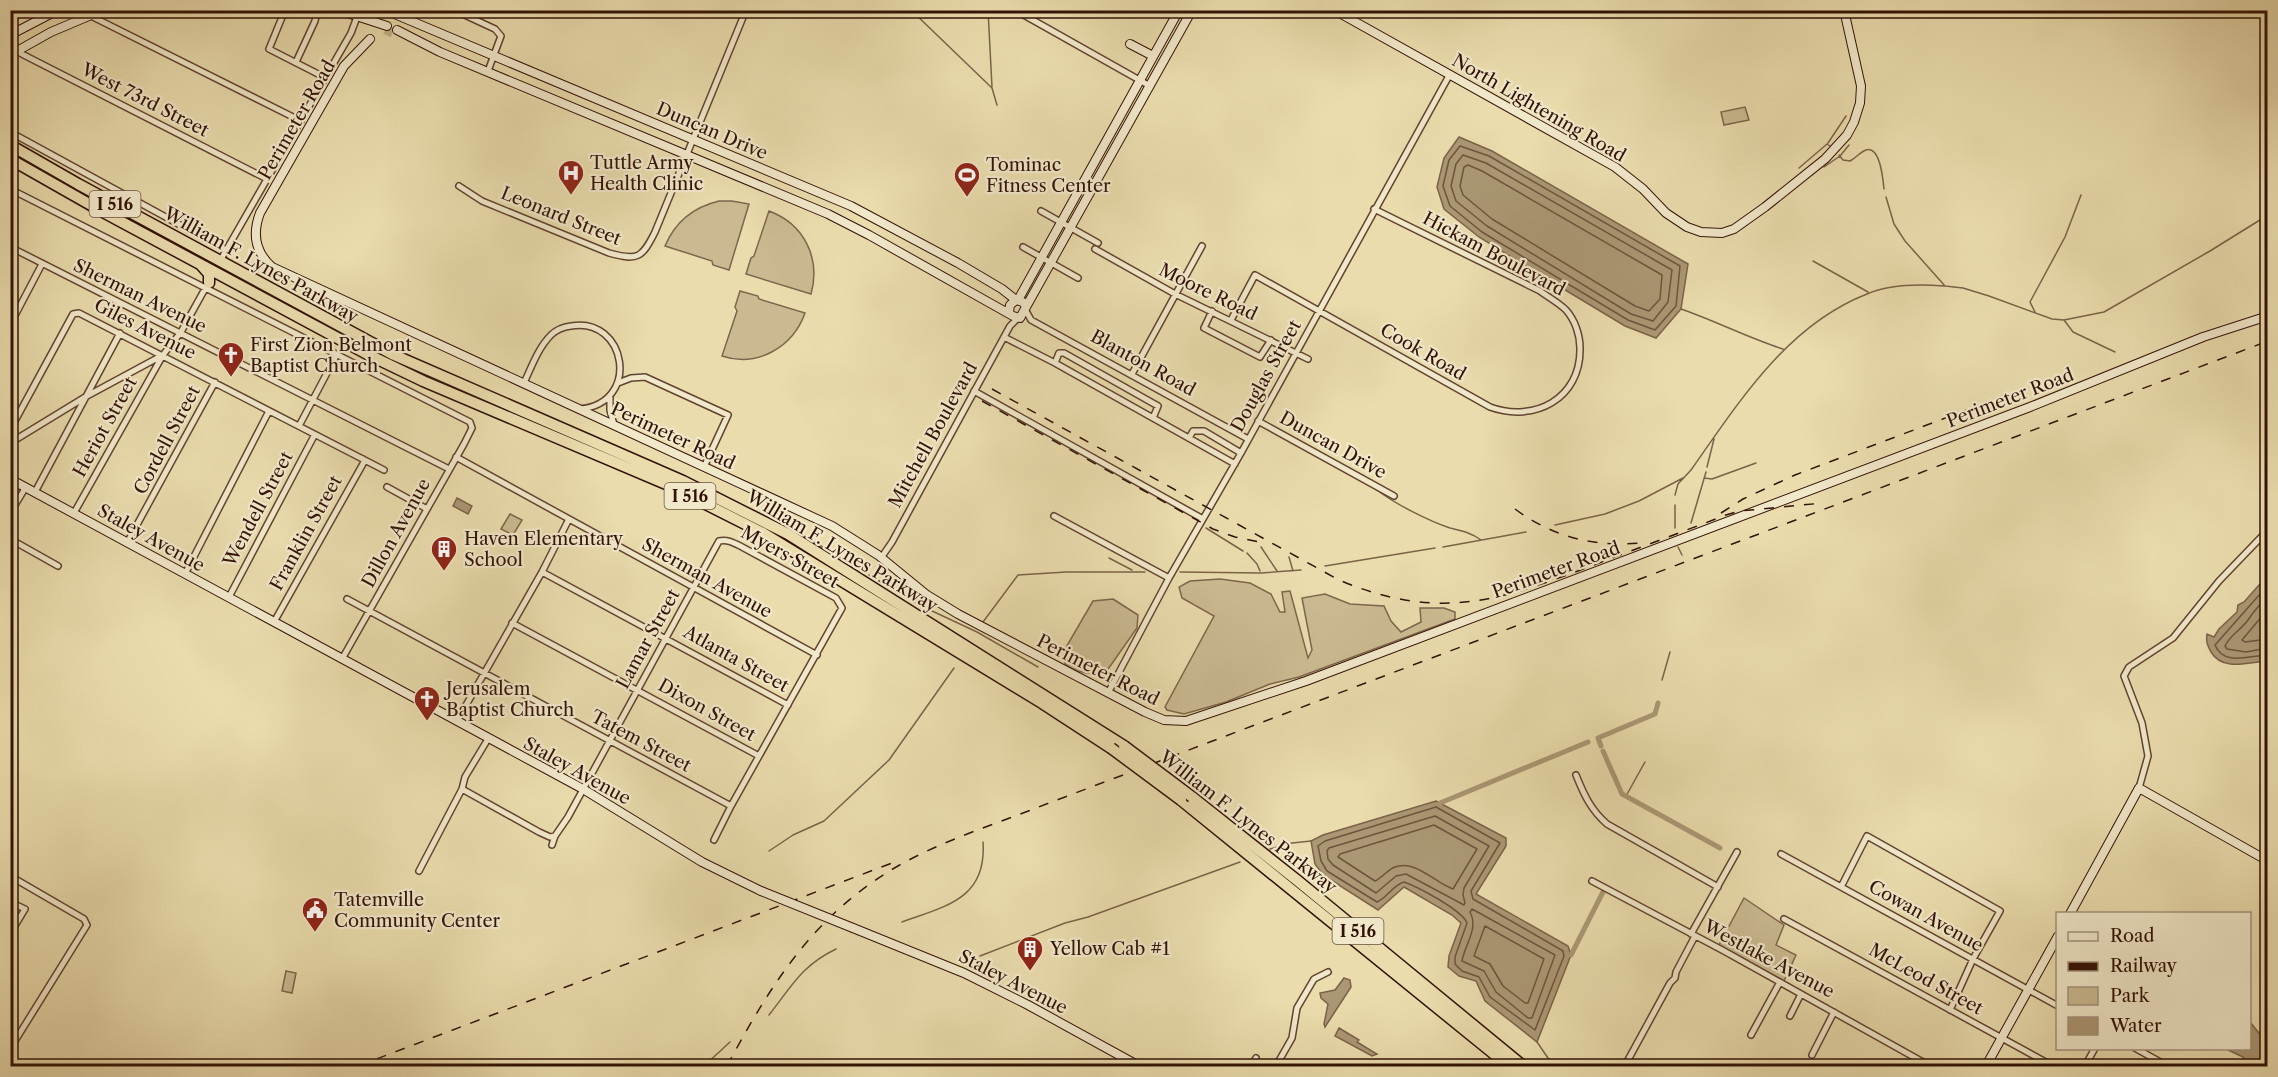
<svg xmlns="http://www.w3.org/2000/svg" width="2278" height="1077" font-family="'Libre Caslon Text',serif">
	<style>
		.green { fill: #cbba91; stroke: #7e664c; stroke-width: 1.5 }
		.water { fill: #ab9774; stroke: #7b6248; stroke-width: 1.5 }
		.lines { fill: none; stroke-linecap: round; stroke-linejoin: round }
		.shore { stroke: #6e543d; stroke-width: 1.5 }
		.stream { stroke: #7b6248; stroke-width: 1.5 }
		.canal { stroke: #ab9774; stroke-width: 5 }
		.secondary-tunnel { stroke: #c5b48c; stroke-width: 8; stroke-dasharray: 8 4; stroke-linecap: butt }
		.street-casing { stroke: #604430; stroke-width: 8 }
		.secondary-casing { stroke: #321206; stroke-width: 10 }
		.highway-casing { stroke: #321206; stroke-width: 13 }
		.street { stroke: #f1e8ca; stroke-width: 5 }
		.secondary { stroke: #f1e8ca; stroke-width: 8 }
		.highway { stroke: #eadcad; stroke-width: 10 }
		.rail { stroke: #321206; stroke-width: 1.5; stroke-dasharray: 10 10; stroke-linecap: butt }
		.secondary-bridge-casing { stroke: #321206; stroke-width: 10; stroke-linecap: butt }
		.highway-bridge-casing { stroke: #321206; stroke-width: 13; stroke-linecap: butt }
		.secondary-bridge { stroke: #f1e8ca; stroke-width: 8 }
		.highway-bridge { stroke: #eadcad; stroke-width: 10 }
		.labels { text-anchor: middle; stroke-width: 4.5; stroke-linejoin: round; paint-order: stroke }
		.shield { fill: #f1e8ca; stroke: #6b5241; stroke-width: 1.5 }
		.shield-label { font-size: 16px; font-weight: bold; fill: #321206 }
		.street-label { font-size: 18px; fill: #321206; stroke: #f1e8ca }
		.poi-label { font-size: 18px; fill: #321206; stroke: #f1e8ca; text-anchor: start }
	</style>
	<rect width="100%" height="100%" fill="#eadcad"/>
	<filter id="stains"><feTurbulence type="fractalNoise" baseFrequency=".00333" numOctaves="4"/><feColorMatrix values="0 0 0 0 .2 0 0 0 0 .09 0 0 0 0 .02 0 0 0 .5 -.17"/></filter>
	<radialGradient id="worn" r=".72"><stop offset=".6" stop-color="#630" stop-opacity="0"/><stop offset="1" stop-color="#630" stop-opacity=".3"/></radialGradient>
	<!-- green -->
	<path class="green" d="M1745 107 1749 120 1724 125 1721 112Z
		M719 201H732L749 204 729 270 713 265 712 261 665 246C675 222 694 207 719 201Z
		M769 211C804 224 821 258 811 294L746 274 751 258 754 256Z
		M740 291 758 296 759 299 805 313C793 347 757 368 722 356L737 311 735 307Z
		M510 514 522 520 513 535 501 529Z
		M1220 579 1250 583 1271 594 1280 612H1285L1282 592 1290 591 1308 658 1312 650 1302 598 1325 594 1350 604 1384 606 1391 621 1401 632 1421 622 1420 608H1444L1455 612V619L1299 677 1270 684 1226 702 1184 714 1167 710 1165 707 1214 616 1182 598 1179 587 1190 581Z
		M1113 599 1138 615 1137 628 1106 672C1091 676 1078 673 1065 664V649L1093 601Z
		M1744 898 1784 925 1776 945 1796 955 1784 981 1719 945Z
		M286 971 296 973 292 993 282 991Z"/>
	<!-- water -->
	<path class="water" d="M1459 137 1492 151 1688 264 1681 309 1656 338 1625 326 1537 273 1479 237 1444 209 1437 187 1444 158Z
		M457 498 472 506 468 514 453 506Z
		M2267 576V661C2249 662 2223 672 2211 652 2207 645 2206 641 2207 634L2214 637 2219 629 2237 612 2238 605 2244 602Z
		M1436 801 1506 838V846L1476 894 1568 946 1571 955 1537 1042 1485 1001 1476 981 1459 976 1448 967 1449 956 1461 923 1452 915 1404 887 1378 910 1323 875 1315 864 1311 841 1323 835Z
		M1344 978 1350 980 1351 987 1325 1027 1324 1024 1328 1004 1321 998 1320 993 1335 990Z
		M2250 1022 2267 1043V1062L2265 1066H2243L2245 1062 2243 1057 2226 1049 2250 1048Z
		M1339 1028 1359 1040 1357 1042 1377 1054 1372 1056 1335 1036Z"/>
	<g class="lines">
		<!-- shore -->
		<path class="shore" d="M1460 146 1489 156 1680 266 1676 306 1655 330 1628 320 1482 232 1450 206 1443 186 1449 160Z
			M1463 155 1486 163 1672 270 1668 302 1653 321 1631 314 1487 226 1456 201 1451 186 1456 164Z
			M1468 165 1482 171 1662 275 1660 299 1649 311 1635 306 1492 219 1463 195 1460 186 1464 167Z
			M2268 585 2215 645C2224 667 2250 655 2268 655
			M2268 596C2260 604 2254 611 2248 620 2241 630 2230 635 2225 646L2227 649 2246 652 2268 648
			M2268 609 2242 640 2245 642 2268 639
			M1436 807 1500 843 1471 891 1473 899 1563 951 1564 956 1535 1030 1490 997 1479 977 1462 971 1455 964V957L1467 923C1462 910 1418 887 1404 882 1393 885 1387 898 1377 902L1327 871 1321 861 1318 846 1325 841Z
			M1435 816 1489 846 1464 888 1463 895 1465 903 1464 905 1406 874 1396 876 1376 893 1333 865 1328 859 1327 851 1329 848Z
			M1434 825 1477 849 1453 889C1435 883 1415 859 1395 867 1387 870 1382 878 1375 881L1338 857 1340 854Z
			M1472 909 1555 955 1532 1018H1528L1496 992 1484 971 1462 961C1465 944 1479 928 1470 912Z
			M1485 926 1544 959 1528 1003H1525L1503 986 1490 964 1474 956Z"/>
		<!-- stream -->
		<path class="stream" d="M911 10 992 88 997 105
			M988 10 992 87
			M1828 143 1846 116
			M1839 155 1843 160 1850 161C1856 158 1860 152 1866 150 1880 145 1883 179 1884 189
			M1824 167 1840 156 1849 145
			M1799 168 1827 144 1830 146
			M1886 197 1894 224 1905 241 1945 286 1963 288 1989 296 2052 319 2064 320 2104 312 2210 251 2268 215
			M1813 261 1868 292
			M1681 309C1716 321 1748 338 1783 349
			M2035 312 2030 302 2065 237 2081 195
			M2064 320 2073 332 2115 352
			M1347 467 1365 477
			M1707 467 1714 439
			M1704 478 1712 479 1756 463
			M1377 490C1395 504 1429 521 1450 528 1462 531 1472 533 1481 540
			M1675 495 1678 484 1691 470C1739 402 1787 325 1867 294 1890 284 1920 284 1944 286
			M1691 523 1706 472
			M1555 525 1605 514 1639 501 1683 478
			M1206 528 1243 551
			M1675 528V505
			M804 536 858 568
			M1261 547 1277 571
			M1443 547 1526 532
			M1678 547 1682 555
			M1247 553 1257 564 1260 571
			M1289 557 1293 571
			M1109 558 1132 570
			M1325 566 1435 548
			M1180 572 1261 573 1301 570
			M869 575 930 610 977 632 1038 667
			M983 622 1018 575 1066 572H1145
			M1662 680 1670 652
			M1626 796 1645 762
			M1270 849 1292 843 1311 841
			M769 851 793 835 824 821 889 760 954 668
			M902 922C946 906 987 899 983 842
			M980 956 1065 923 1088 917 1240 862
			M769 1015C792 986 801 966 836 949
			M1537 1042 1548 1058 1559 1066
			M704 1066 730 1042"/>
		<!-- canal -->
		<path class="canal" d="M1601 746 1598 738 1655 714 1658 703
			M1603 751 1622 794 1720 848
			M1440 803 1588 742
			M1571 955 1603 892"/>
		<!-- secondary-tunnel -->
		<path class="secondary-tunnel" d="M385 30 395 35"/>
		<!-- street casing -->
		<g class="street-casing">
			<path id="street" d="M87 10 89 15 301 121
				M285 10 269 49 324 77
				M454 10 495 29 501 36 488 71
				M1015 10 1150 86
				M10 47 16 51 267 179
				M296 62 315 21 317 10
				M10 132 226 250
				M459 186 482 201 609 253C638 261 642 258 655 232L746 10
				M10 189 470 422 472 428 464 444 342 659
				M1041 211 1098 243
				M10 247 449 469
				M1023 247 1078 278
				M1095 249 1175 294 1308 359
				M220 261 351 33 357 17
				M1026 311 1031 320 1248 439
				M1212 311 1204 328 1260 357 1271 340
				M1231 320 1255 275 1490 407C1534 423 1581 399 1580 348 1580 335 1575 320 1566 310 1559 303 1548 297 1540 291L1374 209
				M10 325 42 264
				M1004 337 1055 363 1235 464
				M1055 363 1059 353H1064L1158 406 1153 418
				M1132 374 1202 246
				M524 383C531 368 538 348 551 335 556 330 563 327 571 326 626 316 642 403 580 409
				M618 383 631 378 645 377 728 415 704 467
				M974 391 1203 519
				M610 398V410L614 425
				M1258 421 1394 496
				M299 426 337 354
				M10 430 73 314 79 313 384 470
				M1189 438 1193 431H1204L1241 453
				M10 443 87 396 163 355 181 332 206 287
				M456 457 817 655
				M387 487 427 509
				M35 492 120 333
				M10 513 26 487
				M74 513 163 355
				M1054 516 1169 578
				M10 539 58 566
				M127 543 215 382
				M881 558 892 542 1010 326 1018 318
				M542 572 788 705
				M185 574 269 411
				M229 597 314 436
				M347 599 731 806
				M274 622 364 462 363 459
				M512 623 759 756
				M1108 693 1169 578 1241 453 1450 74
				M457 721 542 572 569 519
				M1576 775C1584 795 1591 810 1607 824L1718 887
				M2139 788 2148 756 2142 723 2124 676 2129 667 2173 638 2219 581 2268 530
				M462 789 539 832 550 837 555 836
				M552 845 555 836 568 817 719 541C728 539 734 543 742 547L836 598 842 608 731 806 714 840
				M1781 854 2058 1006
				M419 871 462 789 465 777 488 739
				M10 876 84 919 87 925 10 1049
				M1592 881 1724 951 1930 1066
				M1841 887 1867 836 2000 911 1973 959 1950 1010
				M10 902 25 909 10 934
				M1784 919 2053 1066
				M1691 934 1737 852
				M1790 1016 1801 994
				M1751 1035 1780 982
				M2135 1048 2162 1063
				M1812 1055 1834 1012
				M1628 1060 1670 983 1675 978 1676 972 1695 936
				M1251 1066 1256 1058
				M1276 1066 1292 1038 1297 1008 1314 979 1328 972
				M2085 1066 2095 1048"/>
		</g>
		<!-- secondary casing -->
		<g class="secondary-casing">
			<path id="secondary" d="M338 10 387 26
				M385 10 851 206 958 263 1002 289 1016 300
				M1334 10 1615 167 1643 189 1666 213 1687 227 1701 232 1722 233 1734 229 1765 207 1825 159 1847 135 1854 122 1860 103 1861 86 1844 10
				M397 30 440 52 828 214 869 235 1013 316 1020 318 1026 307 1023 302 1016 300 1010 305 1009 312
				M10 35 58 10
				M370 39 344 66 260 213C252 234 255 252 272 267L832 526 878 555 927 595 958 614 1145 712 1164 720 1186 721 1306 681 2030 407 2203 337 2268 316
				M1130 44 1153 56
				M10 55 51 32 103 10
				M1018 300 1179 10
				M1026 307 1192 10
				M10 479 583 789 702 862 761 891
				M2070 914 2139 788 2268 861
				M853 928 964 973 1028 1005 1139 1066
				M1986 1066 2058 936"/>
		</g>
		<!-- highway casing -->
		<g class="highway-casing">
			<path id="highway" d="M10 145 78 184 394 355 683 481 788 534 1124 746
				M10 159 105 213 371 356 423 381 666 484 763 533 1042 703 1111 748
				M201 265 209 274V283
				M1192 797 1298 881 1523 1066
				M1181 800 1509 1066"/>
		</g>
		<!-- street -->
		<use href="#street" class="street"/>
		<!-- secondary -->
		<use href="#secondary" class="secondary"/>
		<!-- highway -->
		<use href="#highway" class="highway"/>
		<!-- rail -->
		<path class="rail" d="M992 389 1339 580C1439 622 1498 601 1594 565 1638 548 1682 532 1726 515L1740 511 1823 503
			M982 401 1213 529 1235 537 1259 542
			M1515 509C1553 537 1593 547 1640 543
			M1721 513 1743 499 1795 475 2006 395
			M358 1066 892 863
			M727 1066C772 982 817 910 905 862 950 838 1001 822 1049 803L2268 341"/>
		<!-- secondary-bridge casing -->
		<g class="secondary-bridge-casing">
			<path id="secondary-bridge" d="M761 891 853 928"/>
		</g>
		<!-- highway-bridge casing -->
		<g class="highway-bridge-casing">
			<path id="highway-bridge" d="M1124 746 1192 797
				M1111 748 1181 800"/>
		</g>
		<!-- secondary-bridge -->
		<use href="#secondary-bridge" class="secondary-bridge"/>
		<!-- highway-bridge -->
		<use href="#highway-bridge" class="highway-bridge"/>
	</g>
	<!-- icons -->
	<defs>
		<g id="hospital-pin" transform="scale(1.35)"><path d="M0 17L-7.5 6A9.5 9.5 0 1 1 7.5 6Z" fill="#8f2418" stroke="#f1e8ca"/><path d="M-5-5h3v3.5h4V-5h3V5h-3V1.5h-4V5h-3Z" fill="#fff"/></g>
		<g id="stadium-pin" transform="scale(1.35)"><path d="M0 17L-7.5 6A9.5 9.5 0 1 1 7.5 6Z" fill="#8f2418" stroke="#f1e8ca"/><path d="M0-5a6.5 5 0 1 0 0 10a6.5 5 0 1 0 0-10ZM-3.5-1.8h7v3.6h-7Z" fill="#fff"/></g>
		<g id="church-pin" transform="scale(1.35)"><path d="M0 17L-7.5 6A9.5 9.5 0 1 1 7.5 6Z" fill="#8f2418" stroke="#f1e8ca"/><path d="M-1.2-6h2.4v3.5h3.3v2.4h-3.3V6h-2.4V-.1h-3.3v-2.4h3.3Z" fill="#fff"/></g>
		<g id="building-pin" transform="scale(1.35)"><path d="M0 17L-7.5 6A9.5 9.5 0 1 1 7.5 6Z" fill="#8f2418" stroke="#f1e8ca"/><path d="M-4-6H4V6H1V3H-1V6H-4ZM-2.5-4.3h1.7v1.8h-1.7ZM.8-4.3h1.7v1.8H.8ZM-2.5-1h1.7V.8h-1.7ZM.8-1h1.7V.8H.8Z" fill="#fff"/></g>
		<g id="civic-pin" transform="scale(1.35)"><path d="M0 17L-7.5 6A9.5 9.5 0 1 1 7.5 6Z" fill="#8f2418" stroke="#f1e8ca"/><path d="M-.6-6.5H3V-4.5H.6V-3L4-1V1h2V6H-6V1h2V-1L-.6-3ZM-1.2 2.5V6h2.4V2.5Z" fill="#fff"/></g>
	</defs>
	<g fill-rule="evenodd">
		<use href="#hospital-pin" x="571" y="173"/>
		<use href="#stadium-pin" x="967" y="175"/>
		<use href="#church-pin" x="231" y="355"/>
		<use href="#building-pin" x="444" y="549"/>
		<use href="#church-pin" x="427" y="699"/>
		<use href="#civic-pin" x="315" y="910"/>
		<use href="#building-pin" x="1030" y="949"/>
	</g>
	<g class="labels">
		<!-- shield labels -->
		<g class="shield">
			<rect x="89.5" y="191" width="51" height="26" rx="4.5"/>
			<rect x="664.5" y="483" width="51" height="26" rx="4.5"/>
			<rect x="1332.5" y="918" width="51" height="26" rx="4.5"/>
		</g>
		<g class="shield-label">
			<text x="115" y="210">I 516</text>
			<text x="690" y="502">I 516</text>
			<text x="1358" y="937">I 516</text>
		</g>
		<!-- street labels -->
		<g class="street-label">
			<text transform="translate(145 100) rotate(27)" y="6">West 73rd Street</text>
			<text transform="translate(1539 108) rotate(30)" y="6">North Lightening Road</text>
			<text transform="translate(297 120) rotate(-60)" y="6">Perimeter Road</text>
			<text transform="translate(712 131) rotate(23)" y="6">Duncan Drive</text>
			<text transform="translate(561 216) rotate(22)" y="6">Leonard Street</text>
			<text transform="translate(1494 254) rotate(28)" y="6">Hickam Boulevard</text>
			<text transform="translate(261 265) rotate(29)" y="6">William F. Lynes Parkway</text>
			<text transform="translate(1208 292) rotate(26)" y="6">Moore Road</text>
			<text transform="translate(140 296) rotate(26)" y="6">Sherman Avenue</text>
			<text transform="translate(145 329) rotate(27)" y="6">Giles Avenue</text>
			<text transform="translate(1423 352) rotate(30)" y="6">Cook Road</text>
			<text transform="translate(1143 363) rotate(29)" y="6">Blanton Road</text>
			<text transform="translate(1266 376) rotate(-61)" y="6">Douglas Street</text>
			<text transform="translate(2010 398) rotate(-21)" y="6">Perimeter Road</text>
			<text transform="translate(105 427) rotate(-61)" y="6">Heriot Street</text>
			<text transform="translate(933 435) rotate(-61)" y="6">Mitchell Boulevard</text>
			<text transform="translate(673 436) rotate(25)" y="6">Perimeter Road</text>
			<text transform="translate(167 440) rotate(-62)" y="6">Cordell Street</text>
			<text transform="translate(1333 445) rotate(29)" y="6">Duncan Drive</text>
			<text transform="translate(258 509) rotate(-62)" y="6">Wendell Street</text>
			<text transform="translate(306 533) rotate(-61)" y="6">Franklin Street</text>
			<text transform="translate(396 533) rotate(-61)" y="6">Dillon Avenue</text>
			<text transform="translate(151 538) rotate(29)" y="6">Staley Avenue</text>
			<text transform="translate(842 551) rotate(31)" y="6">William F. Lynes Parkway</text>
			<text transform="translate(790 557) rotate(29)" y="6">Myers Street</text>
			<text transform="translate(1556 570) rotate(-20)" y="6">Perimeter Road</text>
			<text transform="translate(707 578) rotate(29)" y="6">Sherman Avenue</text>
			<text transform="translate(648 639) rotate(-61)" y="6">Lamar Street</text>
			<text transform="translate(736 659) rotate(29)" y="6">Atlanta Street</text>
			<text transform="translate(1098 670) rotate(27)" y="6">Perimeter Road</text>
			<text transform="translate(707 710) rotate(29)" y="6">Dixon Street</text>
			<text transform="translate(641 741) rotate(28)" y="6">Tatem Street</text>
			<text transform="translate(577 771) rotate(29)" y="6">Staley Avenue</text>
			<text transform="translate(1248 822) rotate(38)" y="6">William F. Lynes Parkway</text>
			<text transform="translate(1926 916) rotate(29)" y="6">Cowan Avenue</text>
			<text transform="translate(1769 959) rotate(28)" y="6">Westlake Avenue</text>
			<text transform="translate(1926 979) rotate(29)" y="6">McLeod Street</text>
			<text transform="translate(1013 982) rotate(27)" y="6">Staley Avenue</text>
		</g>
		<!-- poi labels -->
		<g class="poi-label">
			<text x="590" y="169">Tuttle Army<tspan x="590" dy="21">Health Clinic</tspan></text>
			<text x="986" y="171">Tominac<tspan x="986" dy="21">Fitness Center</tspan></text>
			<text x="250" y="351">First Zion Belmont<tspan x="250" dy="21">Baptist Church</tspan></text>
			<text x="464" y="545">Haven Elementary<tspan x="464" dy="21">School</tspan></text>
			<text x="446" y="695">Jerusalem<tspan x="446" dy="21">Baptist Church</tspan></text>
			<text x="334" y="906">Tatemville<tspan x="334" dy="21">Community Center</tspan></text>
			<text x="1050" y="955">Yellow Cab #1</text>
		</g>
	</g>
	<!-- margin -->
	<rect width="2278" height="1077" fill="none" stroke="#eadcad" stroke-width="36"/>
	<rect x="12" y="12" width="2254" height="1053" fill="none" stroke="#321206" stroke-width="3"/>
	<rect x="18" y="18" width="2242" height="1041" fill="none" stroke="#321206" stroke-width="1.5"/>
	<!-- legend -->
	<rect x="2056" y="912" width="195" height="138" fill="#f1e8ca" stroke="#a5927c" stroke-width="1.5"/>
	<rect x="2068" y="932" width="30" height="9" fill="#f1e8ca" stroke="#a5927c" stroke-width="1.5"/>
	<text x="2110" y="942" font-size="18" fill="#321206">Road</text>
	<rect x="2068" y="962" width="30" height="9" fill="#321206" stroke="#a5927c" stroke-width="1.5"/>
	<text x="2110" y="972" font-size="18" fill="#321206">Railway</text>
	<rect x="2068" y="987" width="30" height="18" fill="#cbba91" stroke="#a5927c" stroke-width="1.5"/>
	<text x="2110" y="1002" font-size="18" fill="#321206">Park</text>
	<rect x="2068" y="1017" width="30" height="18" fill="#ab9774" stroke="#a5927c" stroke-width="1.5"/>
	<text x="2110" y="1032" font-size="18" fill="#321206">Water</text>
	<rect width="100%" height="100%" filter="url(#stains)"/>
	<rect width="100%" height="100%" fill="url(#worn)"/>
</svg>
